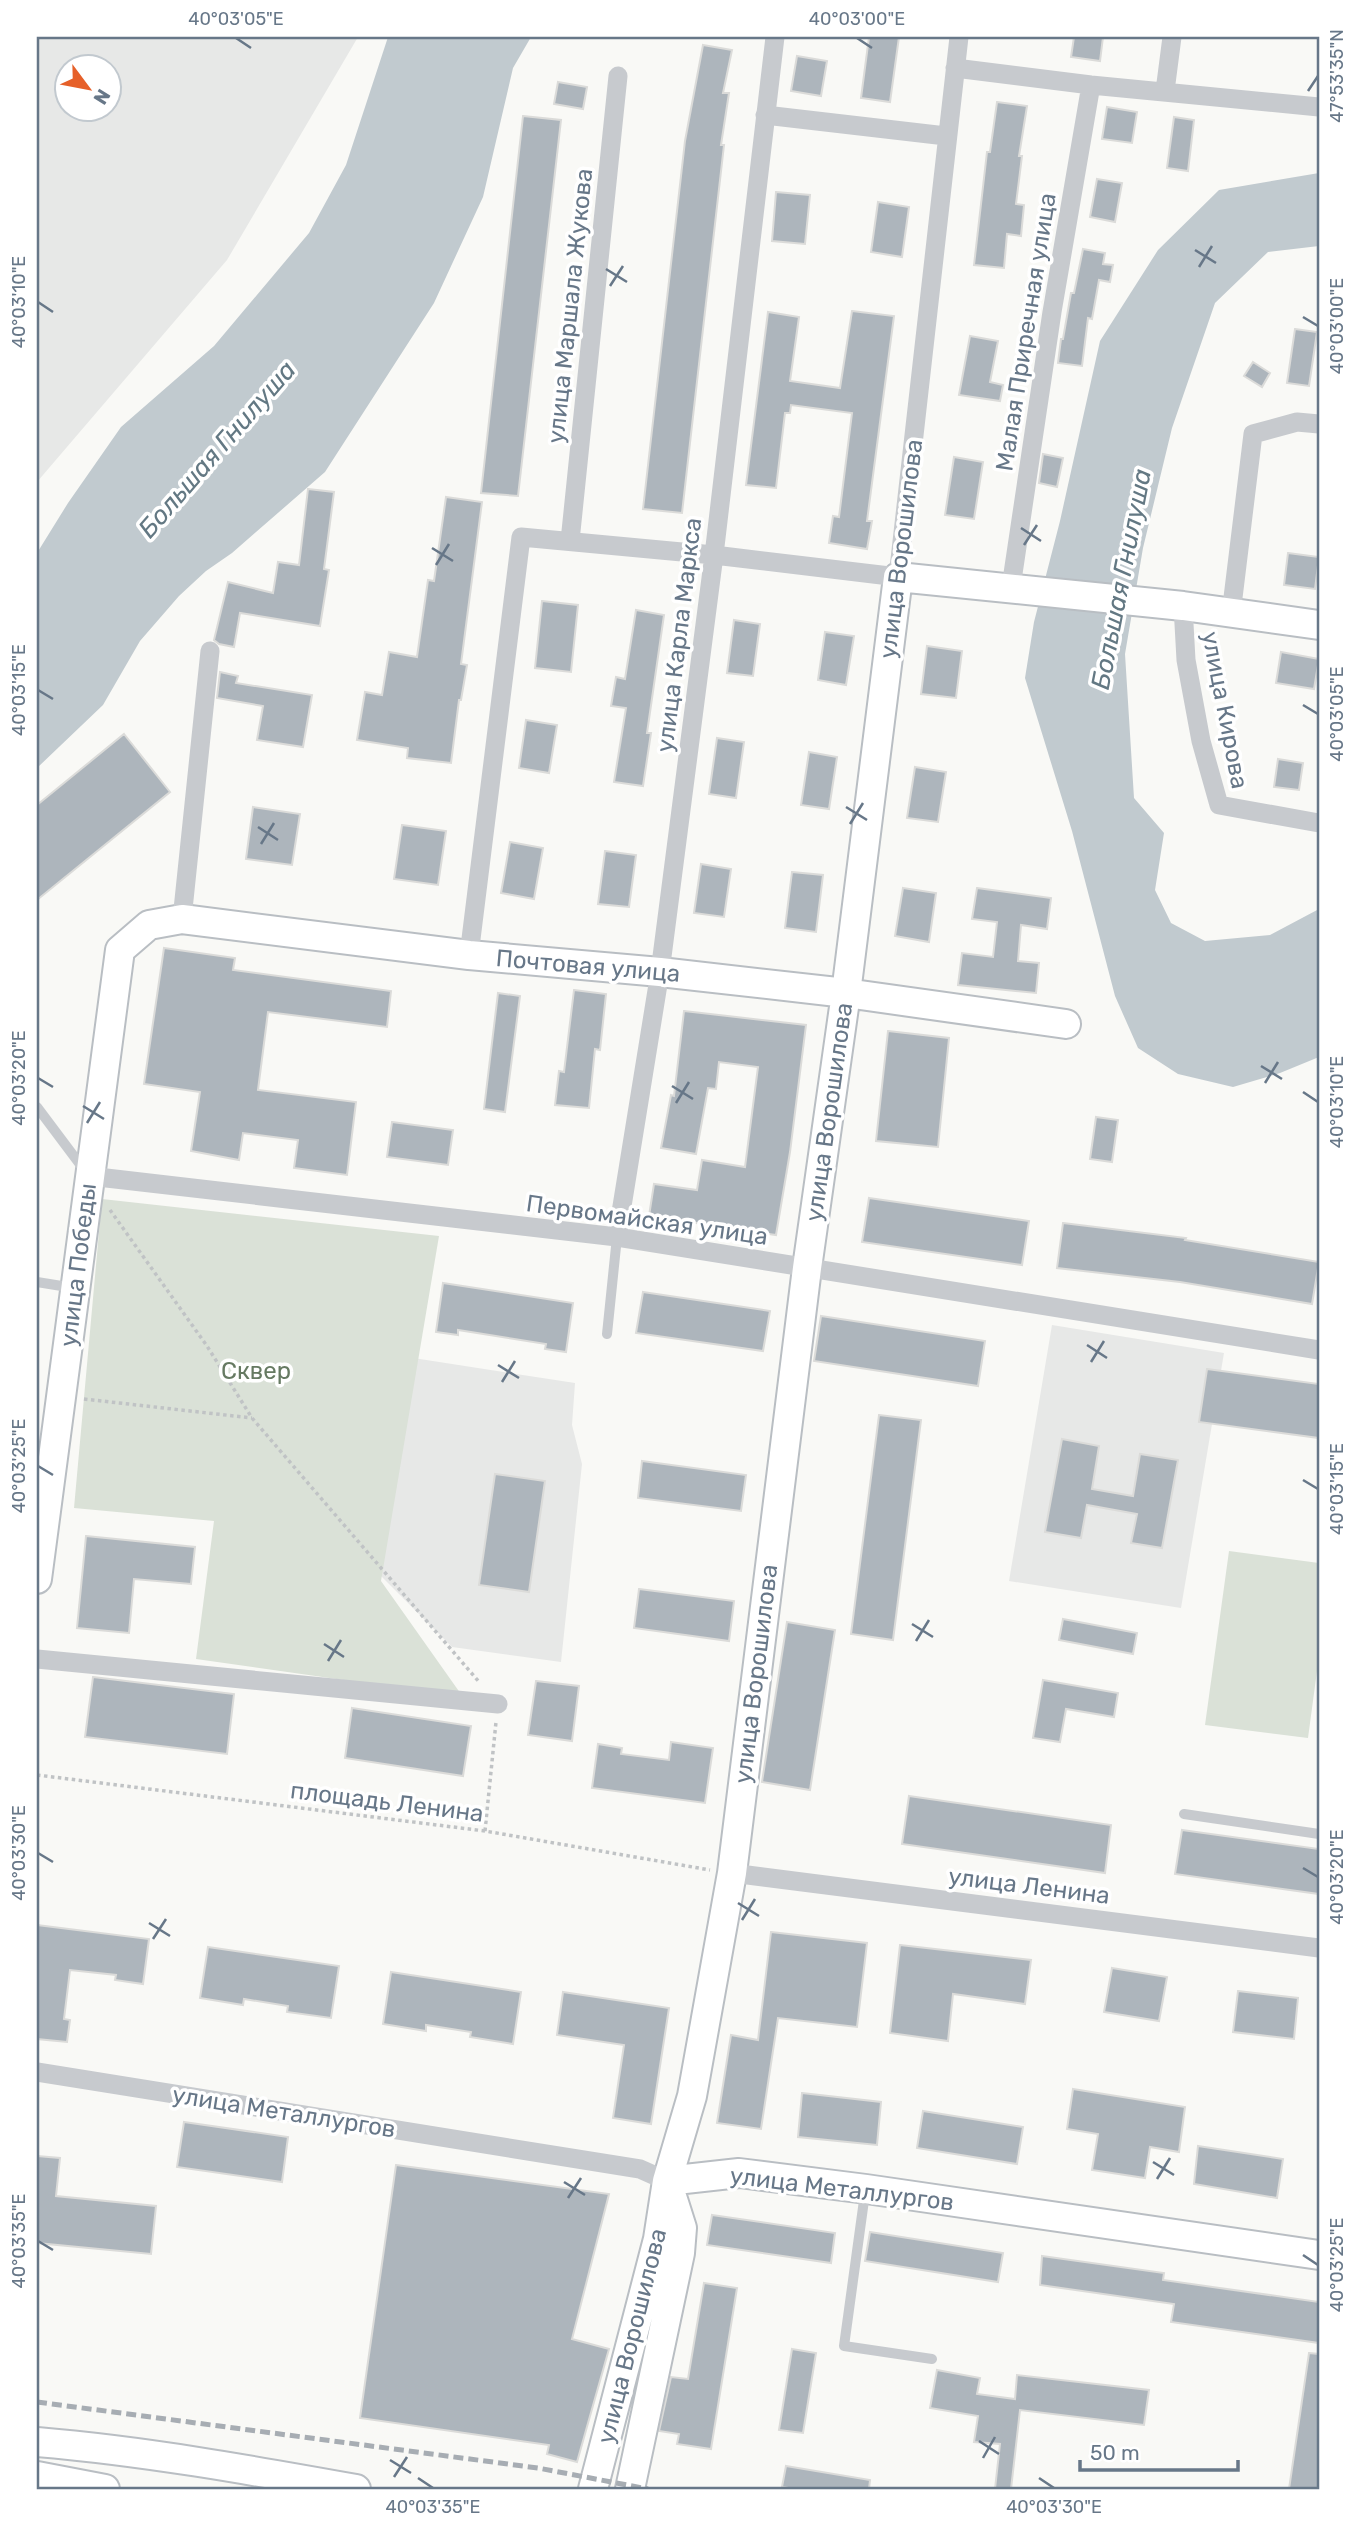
<svg xmlns="http://www.w3.org/2000/svg" width="1356" height="2526" font-family="Rubik,sans-serif">
	<style>
		.built { fill: #e7e8e7; fill-rule: evenodd }
		.green { fill: #dae1d7 }
		.water { fill: #c1cacf }
		.building { fill: #adb5bc; stroke: #dbdbd9; stroke-width: 2 }
		.lines { fill: none; stroke-linecap: round; stroke-linejoin: round }
		.secondary-casing { stroke: #b9bec3; stroke-width: 32 }
		.path { stroke: #c0c3c5; stroke-width: 3.5; stroke-dasharray: 3.5 3.5; stroke-linecap: butt }
		.lane { stroke: #c7cace; stroke-width: 10 }
		.street { stroke: #c7cace; stroke-width: 19 }
		.secondary { stroke: #fff; stroke-width: 28 }
		.rail { stroke: #a7adb3; stroke-width: 5; stroke-dasharray: 10 5; stroke-linecap: butt }
		.ticks { fill: none; stroke: #677788; stroke-width: 2.5 }
		.labels { text-anchor: middle; stroke-width: 7; stroke-linejoin: round; paint-order: stroke }
		.street-label { font-size: 24px; fill: #677788; stroke: #fff }
		.park-label { font-size: 24px; fill: #667a62; stroke: #fff }
		.water-label { font-size: 26px; font-style: italic; fill: #637883; stroke: #fff }
		.neatline { fill: none; stroke: #677788; stroke-width: 2.5 }
		.ticks-label { font-size: 18px; text-anchor: middle; fill: #677788 }
	</style>
	<rect width="100%" height="100%" fill="#f9f9f6"/>
	<!-- built -->
	<path class="built" d="M37 37H358L227 260 37 482ZM66 66H108V108H66Z
		M1052 1325 1224 1353 1181 1608 1009 1581Z
		M407 1357 575 1383 572 1425 582 1464 561 1662 452 1647 375 1570Z"/>
	<!-- green -->
	<path class="green" d="M102 1199 439 1236 381 1581 463 1697 196 1659 214 1521 74 1508Z
		M1229 1551 1319 1563V1656L1308 1738 1205 1725Z"/>
	<!-- water -->
	<path class="water" d="M388 37H531L513 68 483 197 434 303 325 472 232 553 206 571 179 596 140 641 103 705 37 768V553L68 503 121 427 214 346 309 233 346 165Z
		M1319 173V246L1268 252 1215 303 1172 428 1143 548 1125 654 1134 798 1164 833 1155 890 1171 923 1205 941 1270 935 1319 909V1057L1280 1073 1233 1087 1178 1074 1138 1048 1115 996 1072 831 1025 678 1034 622 1060 521 1100 341 1158 250 1219 190Z"/>
	<!-- building -->
	<path class="building" d="M869 37H899L890 102 861 98Z
		M1074 37H1103L1100 61 1071 57Z
		M703 45 732 50 723 93H729L721 145H724L682 513 643 509 685 141Z
		M797 56 827 61 821 96 791 91Z
		M558 82 587 87 583 109 554 104Z
		M997 102 1027 106 1019 156H1022L1016 204 1024 205 1021 236 1007 234 1004 268 974 265 987 152H990Z
		M1107 107 1137 112 1132 143 1102 139Z
		M523 116 561 120 518 496 481 493Z
		M1174 117 1194 120 1188 171 1167 168Z
		M1097 179 1122 183 1115 222 1090 217Z
		M776 192 810 195 805 244 772 241Z
		M878 202 909 207 902 257 871 252Z
		M1083 249 1105 253 1103 264 1113 265 1110 282 1099 280 1092 319 1088 318 1082 366 1058 363 1061 339H1063L1071 293H1074Z
		M852 311 894 316 867 521H872L867 549 829 543 833 516 839 517 852 413 791 405 790 413H785L776 488 746 485 768 312 799 317 790 381 840 388Z
		M1295 329 1317 332 1309 386 1287 383Z
		M970 336 998 341 990 382 1003 385 1000 401 959 395Z
		M1253 362 1270 373 1262 387 1244 376Z
		M1043 454 1063 458 1057 487 1039 483Z
		M954 457 983 462 974 519 945 515Z
		M308 489 334 492 324 569 329 570 320 626 240 613 234 647 219 644 214 640 228 582 273 593 278 562 299 565Z
		M446 497 482 502 461 664 467 665 461 700H459L451 763 407 758 408 748 357 740 365 692 382 695 389 652 417 657 428 580 434 581Z
		M1288 553 1319 557 1315 589 1284 585Z
		M542 601 578 605 571 672 535 668Z
		M636 610 664 615 647 733H651L643 786 614 782 626 708 611 706 616 677 625 679Z
		M734 620 760 624 753 676 727 673Z
		M825 632 854 636 846 685 818 680Z
		M927 646 962 651 956 698 921 694Z
		M1281 652 1319 659 1314 689 1276 683Z
		M220 672 238 676 236 683 312 695 303 747 257 740 263 706 217 698Z
		M526 720 557 725 549 773 519 768Z
		M124 734 170 792 37 900V805Z
		M717 738 744 742 736 798 709 794Z
		M809 752 837 757 829 809 801 805Z
		M1278 759 1303 763 1299 790 1274 787Z
		M915 767 946 772 938 822 907 818Z
		M253 807 300 814 292 865 246 859Z
		M402 825 446 831 438 885 394 879Z
		M510 842 543 848 534 899 501 893Z
		M605 851 636 855 629 907 598 904Z
		M701 864 731 869 724 917 694 913Z
		M792 872 823 875 816 932 785 928Z
		M903 888 936 893 929 942 895 936Z
		M977 888 1051 898 1047 929 1021 925 1018 961 1039 963 1036 993 958 985 962 953 993 957 997 922 972 919Z
		M164 948 235 958 233 970 391 991 387 1027 268 1012 258 1090 356 1102 347 1175 294 1168 298 1140 243 1133 239 1160 191 1151 200 1092 144 1084Z
		M574 990 606 994 600 1050 595 1049 589 1108 555 1105 559 1071 564 1072Z
		M498 993 520 996 505 1112 484 1109Z
		M684 1011 806 1025 790 1152 776 1235 649 1216 654 1184 697 1190 702 1160 745 1167 758 1067 719 1062 716 1089 708 1088 696 1154 661 1148 671 1095 674 1096Z
		M888 1031 949 1038 938 1147 876 1141Z
		M1096 1117 1118 1120 1112 1162 1090 1159Z
		M392 1122 453 1130 448 1165 387 1157Z
		M869 1198 1029 1221 1022 1265 862 1242Z
		M1063 1223 1186 1238 1185 1240 1319 1262 1312 1304 1180 1282 1057 1268Z
		M443 1283 573 1303 566 1352 545 1349 546 1344 458 1330V1335L436 1332Z
		M643 1292 770 1311 763 1351 636 1333Z
		M821 1316 985 1341 978 1386 814 1361Z
		M1207 1369 1319 1384V1438L1199 1422Z
		M879 1415 921 1420 893 1640 851 1634Z
		M1062 1439 1099 1446 1092 1489 1133 1496 1140 1454 1178 1460 1162 1548 1131 1543 1137 1514 1087 1505 1081 1538 1045 1532Z
		M642 1461 746 1475 741 1511 638 1498Z
		M495 1474 545 1481 529 1592 479 1585Z
		M86 1536 195 1547 191 1584 134 1579 129 1633 77 1628Z
		M639 1589 734 1601 729 1641 634 1628Z
		M1063 1619 1137 1633 1133 1654 1059 1640Z
		M787 1622 835 1630 810 1790 762 1782Z
		M93 1677 234 1694 227 1754 85 1737Z
		M1043 1680 1118 1693 1114 1717 1066 1709 1060 1742 1033 1738Z
		M536 1681 579 1686 572 1741 528 1735Z
		M352 1708 471 1726 463 1776 345 1758Z
		M671 1742 713 1748 705 1803 592 1788 598 1744 622 1748 621 1754 669 1760Z
		M909 1796 1111 1825 1105 1873 902 1844Z
		M1182 1830 1319 1849V1894L1175 1874Z
		M37 1925 149 1939 143 1984 115 1980 116 1975 70 1970 64 2019 70 2020 67 2042 37 2039Z
		M771 1932 867 1943 857 2027 778 2018 761 2129 717 2123 731 2035 758 2040Z
		M900 1945 1031 1960 1025 2004 953 1994 948 2041 890 2033Z
		M208 1947 339 1966 331 2018 287 2012 288 2006 244 1999 243 2005 200 1998Z
		M1112 1968 1167 1977 1159 2021 1104 2012Z
		M391 1972 521 1992 513 2044 470 2037 471 2032 426 2025V2031L383 2024Z
		M1238 1991 1298 1998 1294 2039 1233 2032Z
		M563 1992 669 2008 651 2124 613 2118 624 2045 557 2035Z
		M1073 2089 1185 2107 1179 2152 1150 2147 1145 2178 1092 2170 1098 2134 1067 2129Z
		M802 2093 881 2102 877 2145 798 2137Z
		M923 2111 1023 2127 1017 2164 917 2148Z
		M184 2122 288 2137 282 2182 177 2167Z
		M1198 2146 1283 2159 1277 2198 1194 2184Z
		M37 2156 60 2158 56 2196 156 2206 151 2254 37 2243Z
		M396 2165 609 2194 572 2339 609 2349 577 2462 547 2454 549 2445 360 2418Z
		M712 2215 835 2233 831 2263 707 2245Z
		M870 2232 1003 2253 998 2282 865 2261Z
		M1042 2256 1164 2273 1163 2280 1319 2302V2343L1171 2322 1174 2304 1040 2285Z
		M704 2283 737 2288 711 2449 677 2444 679 2434 659 2431 671 2377 688 2379Z
		M792 2349 816 2353 803 2433 779 2430Z
		M1309 2353 1319 2354V2489H1289Z
		M937 2370 980 2378 977 2394 1015 2399 1017 2375 1149 2390 1144 2425 1020 2410 1011 2489H995L1000 2444 974 2442 978 2416 930 2408Z
		M786 2466 870 2480 869 2489H795L782 2487Z"/>
	<g class="lines">
		<!-- secondary casing -->
		<g class="secondary-casing">
			<path id="secondary" d="M37 1579 120 950 149 925 182 919 469 955 660 972 846 993 1066 1024
				M667 2181 739 2173 866 2189 1319 2255
				M37 2442C144 2451 250 2470 356 2489
				M37 2476 105 2489
				M593 2489 658 2239 667 2181 692 2096 732 1873 807 1268 846 993 898 577 1183 606 1319 625
				M630 2489 680 2253 682 2228 669 2187"/>
		</g>
		<!-- path -->
		<path class="path" d="M110 1210 207 1346 252 1418 480 1683
			M84 1399 252 1418
			M37 1775 485 1831 710 1870
			M485 1831 496 1722"/>
		<!-- lane -->
		<path class="lane" d="M37 1107 85 1171
			M37 1282 74 1288
			M607 1334 617 1237
			M1184 1814 1319 1834
			M865 2193 844 2346 932 2359"/>
		<!-- street -->
		<path class="street" d="M955 68 1091 85 1319 107
			M1165 91 1172 37
			M765 115 946 136
			M570 541 618 76
			M1011 587 1052 312 1091 85
			M1183 606 1186 660 1201 741 1219 805 1319 823
			M1231 614 1253 434 1297 422 1319 424
			M182 919 210 651
			M469 955 521 537 714 555 898 577 959 37
			M89 1176 617 1237 1319 1350
			M617 1237 660 972 714 555 775 37
			M37 1659 498 1704
			M732 1873 1319 1948
			M37 2072 640 2169 667 2181"/>
		<!-- secondary -->
		<use href="#secondary" class="secondary"/>
		<!-- rail -->
		<path class="rail" d="M37 2402 538 2468 648 2489"/>
	</g>
	<!-- ticks -->
	<path class="ticks" d="M236 38 251 48M857 38 872 48M1308 91 1318 76M1195 250 1216 263M1199 267 1212 246M606 269 627 282M610 286 623 266M38 302 53 312M1303 317 1318 326M1021 528 1041 541M1024 545 1037 525M432 548 453 561M436 565 449 544M38 690 53 699M1303 705 1318 714M846 807 867 820M850 824 863 803M258 827 278 840M261 844 274 823M1261 1066 1282 1079M38 1078 53 1087M1265 1083 1278 1062M672 1086 693 1099M1303 1092 1318 1102M676 1103 689 1082M83 1106 104 1119M87 1123 100 1102M1087 1345 1107 1358M1091 1362 1104 1341M498 1365 519 1378M502 1382 515 1361M38 1466 53 1475M1303 1480 1318 1489M912 1624 933 1637M916 1641 929 1620M324 1644 344 1657M328 1661 341 1640M38 1853 53 1862M1303 1868 1318 1877M738 1903 759 1916M742 1920 755 1899M149 1923 170 1936M153 1939 166 1919M1153 2162 1174 2175M1157 2179 1170 2158M564 2182 585 2195M568 2198 581 2178M38 2241 53 2250M1303 2255 1318 2265M979 2441 999 2454M983 2458 995 2437M390 2460 411 2473M394 2477 407 2457M418 2478 433 2488M1039 2478 1054 2488"/>
	<g class="labels">
		<!-- street labels -->
		<g class="street-label">
			<text transform="translate(570 306) rotate(-84)" y="8">улица Маршала Жукова</text>
			<text transform="translate(1026 332) rotate(-81)" y="8">Малая Приречная улица</text>
			<text transform="translate(901 549) rotate(-83)" y="8">улица Ворошилова</text>
			<text transform="translate(679 635) rotate(-83)" y="8">улица Карла Маркса</text>
			<text transform="translate(1225 710) rotate(79)" y="8">улица Кирова</text>
			<text transform="translate(588 966) rotate(5)" y="8">Почтовая улица</text>
			<text transform="translate(829 1112) rotate(-82)" y="8">улица Ворошилова</text>
			<text transform="translate(647 1220) rotate(8)" y="8">Первомайская улица</text>
			<text transform="translate(78 1265) rotate(-83)" y="8">улица Победы</text>
			<text transform="translate(756 1674) rotate(-83)" y="8">улица Ворошилова</text>
			<text transform="translate(387 1802) rotate(7)" y="8">площадь Ленина</text>
			<text transform="translate(1029 1886) rotate(7)" y="8">улица Ленина</text>
			<text transform="translate(284 2112) rotate(9)" y="8">улица Металлургов</text>
			<text transform="translate(842 2189) rotate(7)" y="8">улица Металлургов</text>
			<text transform="translate(632 2336) rotate(-76)" y="8">улица Ворошилова</text>
		</g>
		<!-- park labels -->
		<g class="park-label">
			<text x="256" y="1379">Сквер</text>
		</g>
		<!-- water labels -->
		<g class="water-label">
			<text transform="translate(217 449) rotate(-49)" y="9">Большая Гнилуша</text>
			<text transform="translate(1121 579) rotate(-79)" y="9">Большая Гнилуша</text>
		</g>
	</g>
	<!-- border -->
	<rect width="1356" height="2526" fill="none" stroke="#ffffff" stroke-width="77"/>
	<!-- north arrow -->
	<g transform="translate(88 88) rotate(122)"><circle r="33" fill="#ffffff" stroke="#c2c9cf" stroke-width="2"/>
	<path d="M0-5L12 26L0 18L-12 26Z" fill="#e66029"/>
	<text y="-10" font-size="19" font-weight="bold" text-anchor="middle" fill="#677788">N</text>
	</g>
	<!-- scale -->
	<path d="M1080 2460v10h158v-10" fill="none" stroke="#677788" stroke-width="3.5"/>
	<text x="1090" y="2460" font-size="21" fill="#677788" stroke="#ffffff" stroke-width="5" paint-order="stroke">50 m</text>
	<rect x="38" y="38" width="1280" height="2450" class="neatline"/>
	<g class="ticks-label">
		<text x="236" y="25">40°03'05"E</text>
		<text x="857" y="25">40°03'00"E</text>
		<text transform="translate(1337 76) rotate(-90)" y="6">47°53'35"N</text>
		<text transform="translate(19 302) rotate(-90)" y="6">40°03'10"E</text>
		<text transform="translate(1337 326) rotate(-90)" y="6">40°03'00"E</text>
		<text transform="translate(19 690) rotate(-90)" y="6">40°03'15"E</text>
		<text transform="translate(1337 714) rotate(-90)" y="6">40°03'05"E</text>
		<text transform="translate(19 1078) rotate(-90)" y="6">40°03'20"E</text>
		<text transform="translate(1337 1102) rotate(-90)" y="6">40°03'10"E</text>
		<text transform="translate(19 1466) rotate(-90)" y="6">40°03'25"E</text>
		<text transform="translate(1337 1489) rotate(-90)" y="6">40°03'15"E</text>
		<text transform="translate(19 1853) rotate(-90)" y="6">40°03'30"E</text>
		<text transform="translate(1337 1877) rotate(-90)" y="6">40°03'20"E</text>
		<text transform="translate(19 2241) rotate(-90)" y="6">40°03'35"E</text>
		<text transform="translate(1337 2265) rotate(-90)" y="6">40°03'25"E</text>
		<text x="433" y="2513">40°03'35"E</text>
		<text x="1054" y="2513">40°03'30"E</text>
	</g>
</svg>
